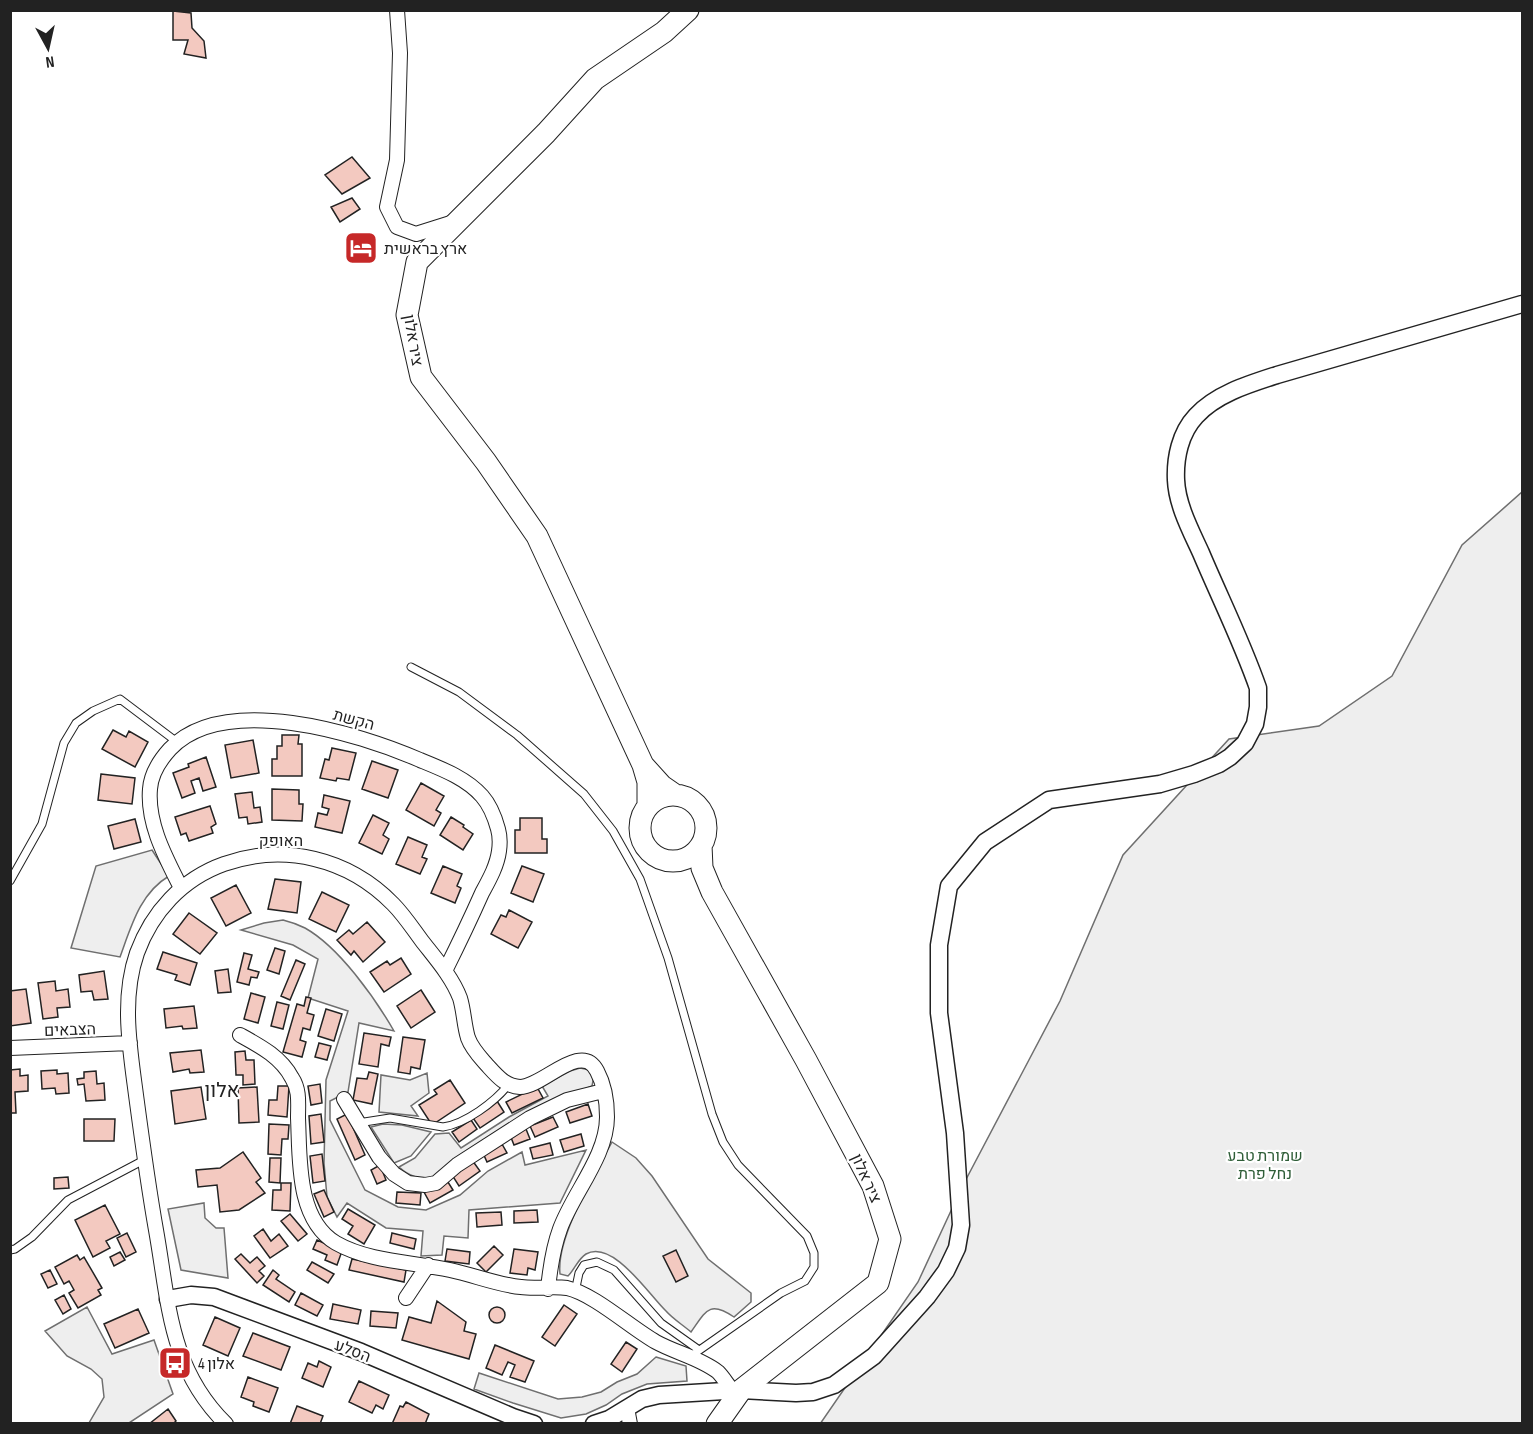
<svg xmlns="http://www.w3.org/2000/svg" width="1533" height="1434" font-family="'Sofia Sans Condensed',Heebo,sans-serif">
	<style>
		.green { fill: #eee; stroke: #6f6f6f; stroke-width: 1.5 }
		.building { fill: #f3c9c0; stroke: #222; stroke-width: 1.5 }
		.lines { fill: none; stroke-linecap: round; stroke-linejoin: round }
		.service-casing { stroke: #222; stroke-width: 9 }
		.minor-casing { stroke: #222; stroke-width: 16 }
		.tertiary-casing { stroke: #222; stroke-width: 19 }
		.primary-casing { stroke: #222; stroke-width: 23 }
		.service { stroke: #fff; stroke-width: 7 }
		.minor { stroke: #fff; stroke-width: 14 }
		.tertiary { stroke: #fff; stroke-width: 16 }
		.primary { stroke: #fff; stroke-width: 21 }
		.labels { text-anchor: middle; stroke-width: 4.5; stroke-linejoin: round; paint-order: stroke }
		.poi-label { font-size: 16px; fill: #222; stroke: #fff; text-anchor: start }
		.street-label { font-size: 16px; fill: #222; stroke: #fff }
		.park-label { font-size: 16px; fill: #2f5e38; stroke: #fff }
		.quarter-label { font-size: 20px; fill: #222; stroke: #fff }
	</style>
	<rect width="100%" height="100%" fill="#fff"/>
	<!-- green -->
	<path class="green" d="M1522 492V1423L820 1424 918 1282 962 1187 1060 1001 1123 855 1229 739 1319 726 1392 676 1462 545Z
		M152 850 169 876C140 893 131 927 120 957L71 948 96 866Z
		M283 920C291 922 299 925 305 928 339 947 375 998 394 1031L359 1023 348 1092 330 1101V1120L365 1190 398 1207 426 1210 460 1195 488 1171 522 1152 525 1165 586 1150 560 1203 469 1210 468 1238 444 1236 442 1255 421 1256 423 1231 386 1228 347 1203 337 1217 327 1197 324 1163 326 1080 348 1011 308 998 318 959 293 945 241 930 264 923Z
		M580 1068 590 1070 594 1076 592 1086 551 1103 434 1178C419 1179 410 1177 399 1167L415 1158 435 1134 449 1133 461 1148 509 1117 548 1096 542 1086 570 1071Z
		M427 1073 429 1093 411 1106 418 1116 379 1112 381 1075 410 1080Z
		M383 1124 402 1125 431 1132 411 1156 394 1163 371 1127Z
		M612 1142 636 1158 652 1176 708 1259 751 1293V1302L734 1317C709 1300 706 1311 691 1332 683 1325 673 1319 666 1311 649 1295 613 1239 586 1254 578 1259 575 1269 568 1276L560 1274C556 1237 595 1174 612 1142Z
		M204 1203 205 1218 216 1228H224L228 1278 181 1270 168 1209Z
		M87 1307 112 1354 154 1340 173 1394 129 1423H89L104 1397 102 1379 91 1369 67 1356 45 1331Z
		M656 1357 686 1366 687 1381 647 1384 622 1394 606 1405 586 1414 561 1418 513 1403 474 1389 479 1373 558 1399 582 1397 601 1392 617 1382 637 1374Z"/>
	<!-- building -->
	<path class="building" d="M173 11 191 13 192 28 204 41 206 58 184 54 188 40H173Z
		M352 157 370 178 342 194 325 175Z
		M352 198 360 209 340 222 331 207Z
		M113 730 126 737 129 731 148 742 135 767 102 749Z
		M282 735H299L298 744H302V776H272V759H277V746H282Z
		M253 740 259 773 231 778 225 745Z
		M332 748 356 753 349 780 337 778 336 781 320 778 325 759 329 760Z
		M206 757 216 787 203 791 199 778 191 781 195 793 182 798 173 773 189 767 188 764Z
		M372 761 398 770 388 798 362 789Z
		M101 774 135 778 132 804 98 800Z
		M421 783 444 796 436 810 441 813 434 826 406 810Z
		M272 789 299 790V804H303L302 821 272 820Z
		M252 792 254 808 260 807 262 822 248 824 247 817 239 818 235 794Z
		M324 795 350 801 342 833 315 827 318 813 327 815 329 809 322 807Z
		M210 806 216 824 211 827 213 833 189 841 186 833 181 835 175 817Z
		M373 815 389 823 383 835 389 839 382 854 359 843Z
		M451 817 464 825 463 827 473 834 463 850 440 835Z
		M520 818H542V839H547V853H515V830H520Z
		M135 819 141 842 114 849 108 826Z
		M408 837 427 845 422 857 427 859 420 874 396 864Z
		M443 866 462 874 457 886 461 888 455 903 431 893Z
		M522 866 544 874 533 902 511 893Z
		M275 879 301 882 297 913 268 909Z
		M236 885 251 913 226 926 211 898Z
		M322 892 349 905 336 932 309 919Z
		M509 910 532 922 518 948 491 934 501 915 506 917Z
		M189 913 217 933 200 954 173 934Z
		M367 922 385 942 363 962 354 951 351 955 337 940 349 930 353 934Z
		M275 948 285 951 279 974 267 970Z
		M163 952 197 963 190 985 175 980 177 975 157 969Z
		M244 953 252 955 248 969 259 972 257 978 251 977 249 985 237 982Z
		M401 958 411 974 384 992 370 972 387 961 390 965Z
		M296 960 305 964 290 1000 281 996Z
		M228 969 231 992 218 993 215 971Z
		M104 971 108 999 94 1000 92 991 81 992 79 975Z
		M55 981 56 991 68 989 70 1007 57 1008 58 1017 43 1019 38 983Z
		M26 989 31 1023 10 1026V991Z
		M421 990 435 1012 411 1028 397 1006Z
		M251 993 265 997 258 1023 244 1019Z
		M306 997 311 998 307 1013 314 1015 310 1030 303 1028 300 1040 306 1042 302 1057 283 1052 297 1004 304 1006Z
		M277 1002 289 1005 283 1029 271 1026Z
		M194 1006 197 1028 183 1029 182 1026 166 1028 164 1009Z
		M326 1009 342 1014 334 1041 318 1036Z
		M364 1033 391 1037 389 1046 381 1044 378 1067 359 1064Z
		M403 1037 425 1040 420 1069 411 1067 410 1074 398 1072Z
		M319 1043 331 1046 327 1060 315 1057Z
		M201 1050 204 1072 190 1073 189 1069 173 1072 170 1053Z
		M245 1051 246 1060H254L255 1084 243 1085V1075H236L235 1052Z
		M20 1069V1076L28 1075V1091L15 1092 16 1113H10V1070Z
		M57 1070V1074L68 1073 69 1093 56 1094 55 1088 42 1089 41 1071Z
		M96 1071 97 1084 104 1083 105 1100 86 1101 84 1084 78 1085 77 1079 84 1078V1072Z
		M369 1072 378 1074 372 1104 353 1100 357 1078 367 1079Z
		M450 1080 465 1103 432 1125 419 1105 437 1094 434 1090Z
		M320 1084 322 1103 311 1105 308 1086Z
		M278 1086H289L287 1117 268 1115 269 1100H277Z
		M201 1087 206 1119 175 1124 171 1091Z
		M257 1087 259 1122 239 1123 238 1088Z
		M537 1087 543 1098 512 1113 506 1102Z
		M497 1101 504 1112 480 1128 473 1118Z
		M588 1104 592 1116 570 1123 566 1112Z
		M321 1114 324 1142 311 1144 309 1116Z
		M347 1114 365 1155 355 1160 337 1119Z
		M553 1117 558 1127 535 1137 530 1126Z
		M84 1119H115L114 1141H84Z
		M471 1120 477 1129 459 1142 452 1132Z
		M269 1124 289 1125 288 1139H282L281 1155 268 1154Z
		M526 1129 530 1139 514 1145 510 1135Z
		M581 1134 584 1146 564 1152 560 1140Z
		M550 1143 553 1155 533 1159 530 1148Z
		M502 1144 507 1153 487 1162 483 1153Z
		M243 1152 261 1178 256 1182 265 1193 239 1210 220 1212 217 1185 198 1187 196 1170 220 1168Z
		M322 1154 325 1181 313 1183 310 1156Z
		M270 1158H281L280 1183 269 1182Z
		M472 1160 480 1171 459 1186 452 1175Z
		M380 1165 386 1180 377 1184 371 1170Z
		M68 1177 69 1188 54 1189V1178Z
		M446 1179 453 1190 430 1203 424 1192Z
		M281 1183H291L290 1211 272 1210 273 1190H281Z
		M324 1190 334 1212 324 1217 314 1194Z
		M397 1192 421 1193 420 1205 396 1203Z
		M105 1205 120 1234 106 1241 110 1248 93 1257 75 1220Z
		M348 1209 375 1225 364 1244 348 1234 353 1226 342 1219Z
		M537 1210 538 1222 514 1223V1211Z
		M501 1212 502 1225 477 1227 476 1213Z
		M290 1214 307 1234 298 1241 281 1221Z
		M263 1229 271 1241 279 1234 288 1246 270 1258 254 1236Z
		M127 1233 136 1252 126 1257 117 1238Z
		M392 1233 416 1239 414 1249 390 1243Z
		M317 1240 342 1251 337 1265 325 1260 327 1255 313 1249Z
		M494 1246 503 1255 486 1272 477 1263Z
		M447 1249 470 1252 469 1264 445 1261Z
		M514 1249 538 1252 535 1270 528 1268 527 1275 510 1273Z
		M676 1250 688 1276 676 1282 663 1256Z
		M120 1252 125 1260 114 1266 110 1257Z
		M241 1254 250 1263 257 1257 265 1266 259 1271 264 1276 257 1283 235 1259Z
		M77 1255 80 1260 84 1257 102 1288 98 1290 101 1295 78 1308 69 1293 74 1290 69 1281 64 1284 55 1267Z
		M352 1259 406 1270 404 1282 349 1270Z
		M312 1262 334 1274 328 1283 307 1270Z
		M50 1270 57 1284 48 1288 41 1274Z
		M273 1270 279 1275 276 1279 295 1292 289 1302 263 1285Z
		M301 1293 323 1305 317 1316 295 1305Z
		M64 1295 71 1309 63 1314 55 1300Z
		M437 1301 466 1322 464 1331 476 1334 469 1359 402 1340 409 1317 431 1323Z
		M333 1304 361 1310 358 1324 330 1319Z
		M564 1305 577 1314 555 1346 542 1337Z
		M489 1315a8 8 0 1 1 16 0a8 8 0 1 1-16 0Z
		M138 1309 149 1333 115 1348 104 1324Z
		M371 1311 398 1313 396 1328 370 1326Z
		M215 1317 240 1328 228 1356 203 1345Z
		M253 1333 290 1347 281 1370 243 1356Z
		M626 1342 637 1349 622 1372 611 1364Z
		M495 1345 534 1361 525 1382 510 1377 515 1365 508 1362 502 1375 486 1368Z
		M319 1361 331 1367 323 1387 302 1378 308 1363 317 1367Z
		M248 1377 278 1388 269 1412 253 1406 254 1402 241 1397Z
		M359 1381 389 1395 383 1409 376 1405 372 1413 349 1402Z
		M406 1402 429 1414 425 1424H392L400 1406 403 1407Z
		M297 1406 323 1416 320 1424H290Z
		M168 1409 176 1421 173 1424H149Z"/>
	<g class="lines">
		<!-- service casing -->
		<g class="service-casing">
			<path id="service" d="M411 667 459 692 517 735 584 794 613 831 640 879 668 958 712 1114 723 1142 738 1165 807 1236 814 1253V1267L805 1281 781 1293 691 1356
				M10 881 42 824 64 743 76 723 93 711 120 699 177 742
				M358 1123 390 1118 443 1127C465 1124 495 1102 509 1084
				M10 1250 15 1249 32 1237 68 1200 144 1160
				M575 1292 579 1273 584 1265 597 1262 614 1270 661 1323 699 1350"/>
		</g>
		<!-- minor casing -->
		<g class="minor-casing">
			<path id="minor" d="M397 10 400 53 397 160 387 207 397 227 416 234 454 222
				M181 888C166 858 147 824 150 789 151 774 160 760 170 749 224 692 358 733 420 760 442 769 466 778 482 796 490 805 495 818 498 829 500 836 500 844 499 851 497 866 489 880 482 893 470 920 458 945 445 971
				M240 1035C260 1046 281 1057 292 1078 300 1090 298 1104 298 1118 300 1158 296 1219 336 1243 369 1262 414 1262 450 1270 474 1275 498 1285 521 1287 535 1289 553 1286 567 1288 594 1294 631 1328 656 1342 676 1353 700 1358 718 1372 723 1377 727 1384 732 1390
				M10 1048 130 1043
				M344 1099 379 1157 394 1174 408 1183 425 1185 436 1183 457 1165 530 1118 567 1100 603 1091
				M406 1298 428 1265
				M627 1408 630 1424
				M226 1424C169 1368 169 1303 156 1230 148 1185 142 1140 136 1095 130 1049 121 999 137 953 152 912 182 879 224 864 284 843 348 858 393 904 404 915 413 929 422 941 436 959 452 977 460 998 464 1011 464 1025 468 1038 472 1049 480 1057 487 1065 497 1076 505 1086 520 1087 543 1087 581 1040 597 1071 604 1084 607 1102 607 1117 607 1156 573 1193 560 1229 553 1248 550 1269 548 1289"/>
		</g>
		<!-- tertiary casing -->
		<g class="tertiary-casing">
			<path id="tertiary" d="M168 1299 191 1295 214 1297 361 1352 513 1417 534 1424
				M594 1424 609 1419 642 1399 659 1395 741 1390 796 1393 813 1392 834 1385 874 1356 927 1297 946 1271 957 1248 961 1225 955 1133 939 1013V945L949 886 985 842 1049 800 1160 784 1194 774 1219 764 1230 757 1245 743 1255 724 1258 707V688C1242 642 1220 598 1201 553 1191 531 1177 505 1176 480 1175 458 1180 433 1196 416 1216 394 1249 384 1277 375L1522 304"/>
		</g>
		<!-- primary casing -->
		<g class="primary-casing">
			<path id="primary" d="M643 765 537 536 486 462 421 377 407 315 417 262 546 133 595 79 664 32 688 10
				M640 828a33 33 0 1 1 66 0a33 33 0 1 1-66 0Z
				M648 806V782L643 765 662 786 675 795
				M701 845 702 868 712 892 806 1060 873 1186 890 1239 878 1283 741 1390 717 1424"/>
		</g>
		<!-- service -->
		<use href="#service" class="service"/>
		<!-- minor -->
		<use href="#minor" class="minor"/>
		<!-- tertiary -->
		<use href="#tertiary" class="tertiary"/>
		<!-- primary -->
		<use href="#primary" class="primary"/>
	</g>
	<!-- icons -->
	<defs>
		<g id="hotel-square" transform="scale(1.725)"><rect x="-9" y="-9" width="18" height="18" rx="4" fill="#c62828" stroke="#fff"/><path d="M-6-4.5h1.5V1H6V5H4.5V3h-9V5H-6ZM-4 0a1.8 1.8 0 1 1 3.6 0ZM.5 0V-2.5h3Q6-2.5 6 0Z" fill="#fff"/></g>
		<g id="bus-square" transform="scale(1.725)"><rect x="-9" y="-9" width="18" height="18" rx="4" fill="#c62828" stroke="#fff"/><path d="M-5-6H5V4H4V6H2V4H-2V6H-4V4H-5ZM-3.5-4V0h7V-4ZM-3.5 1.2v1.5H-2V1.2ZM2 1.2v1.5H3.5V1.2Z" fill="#fff"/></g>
	</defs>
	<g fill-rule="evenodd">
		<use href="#hotel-square" x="361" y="248"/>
		<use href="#bus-square" x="175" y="1363"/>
	</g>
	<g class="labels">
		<!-- poi labels -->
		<g class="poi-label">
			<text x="384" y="254">ארץ בראשית</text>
			<text x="198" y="1369">אלון 4</text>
		</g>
		<!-- street labels -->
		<g class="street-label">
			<text transform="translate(414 340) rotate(80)" y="6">ציר אלון</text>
			<text transform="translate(354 719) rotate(15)" y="6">הקשת</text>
			<text x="281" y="846">האופק</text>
			<text transform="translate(70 1029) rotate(-2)" y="6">הצבאים</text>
			<text transform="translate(867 1178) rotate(66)" y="6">ציר אלון</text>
			<text transform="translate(353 1350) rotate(21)" y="6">הסלע</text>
		</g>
		<!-- park labels -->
		<g class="park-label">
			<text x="1265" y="1161">שמורת טבע<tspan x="1265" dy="18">נחל פרת</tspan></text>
		</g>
		<!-- quarter labels -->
		<g class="quarter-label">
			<text x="222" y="1097">אלון</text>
		</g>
	</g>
	<!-- border -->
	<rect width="1533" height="1434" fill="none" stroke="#222222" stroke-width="24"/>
	<!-- north arrow -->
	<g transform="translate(48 48) rotate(172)" stroke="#ffffff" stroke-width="4.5" paint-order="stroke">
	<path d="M0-4.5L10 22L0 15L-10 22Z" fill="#222222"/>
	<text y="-9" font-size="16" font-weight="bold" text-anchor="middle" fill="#222222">N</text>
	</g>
</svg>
